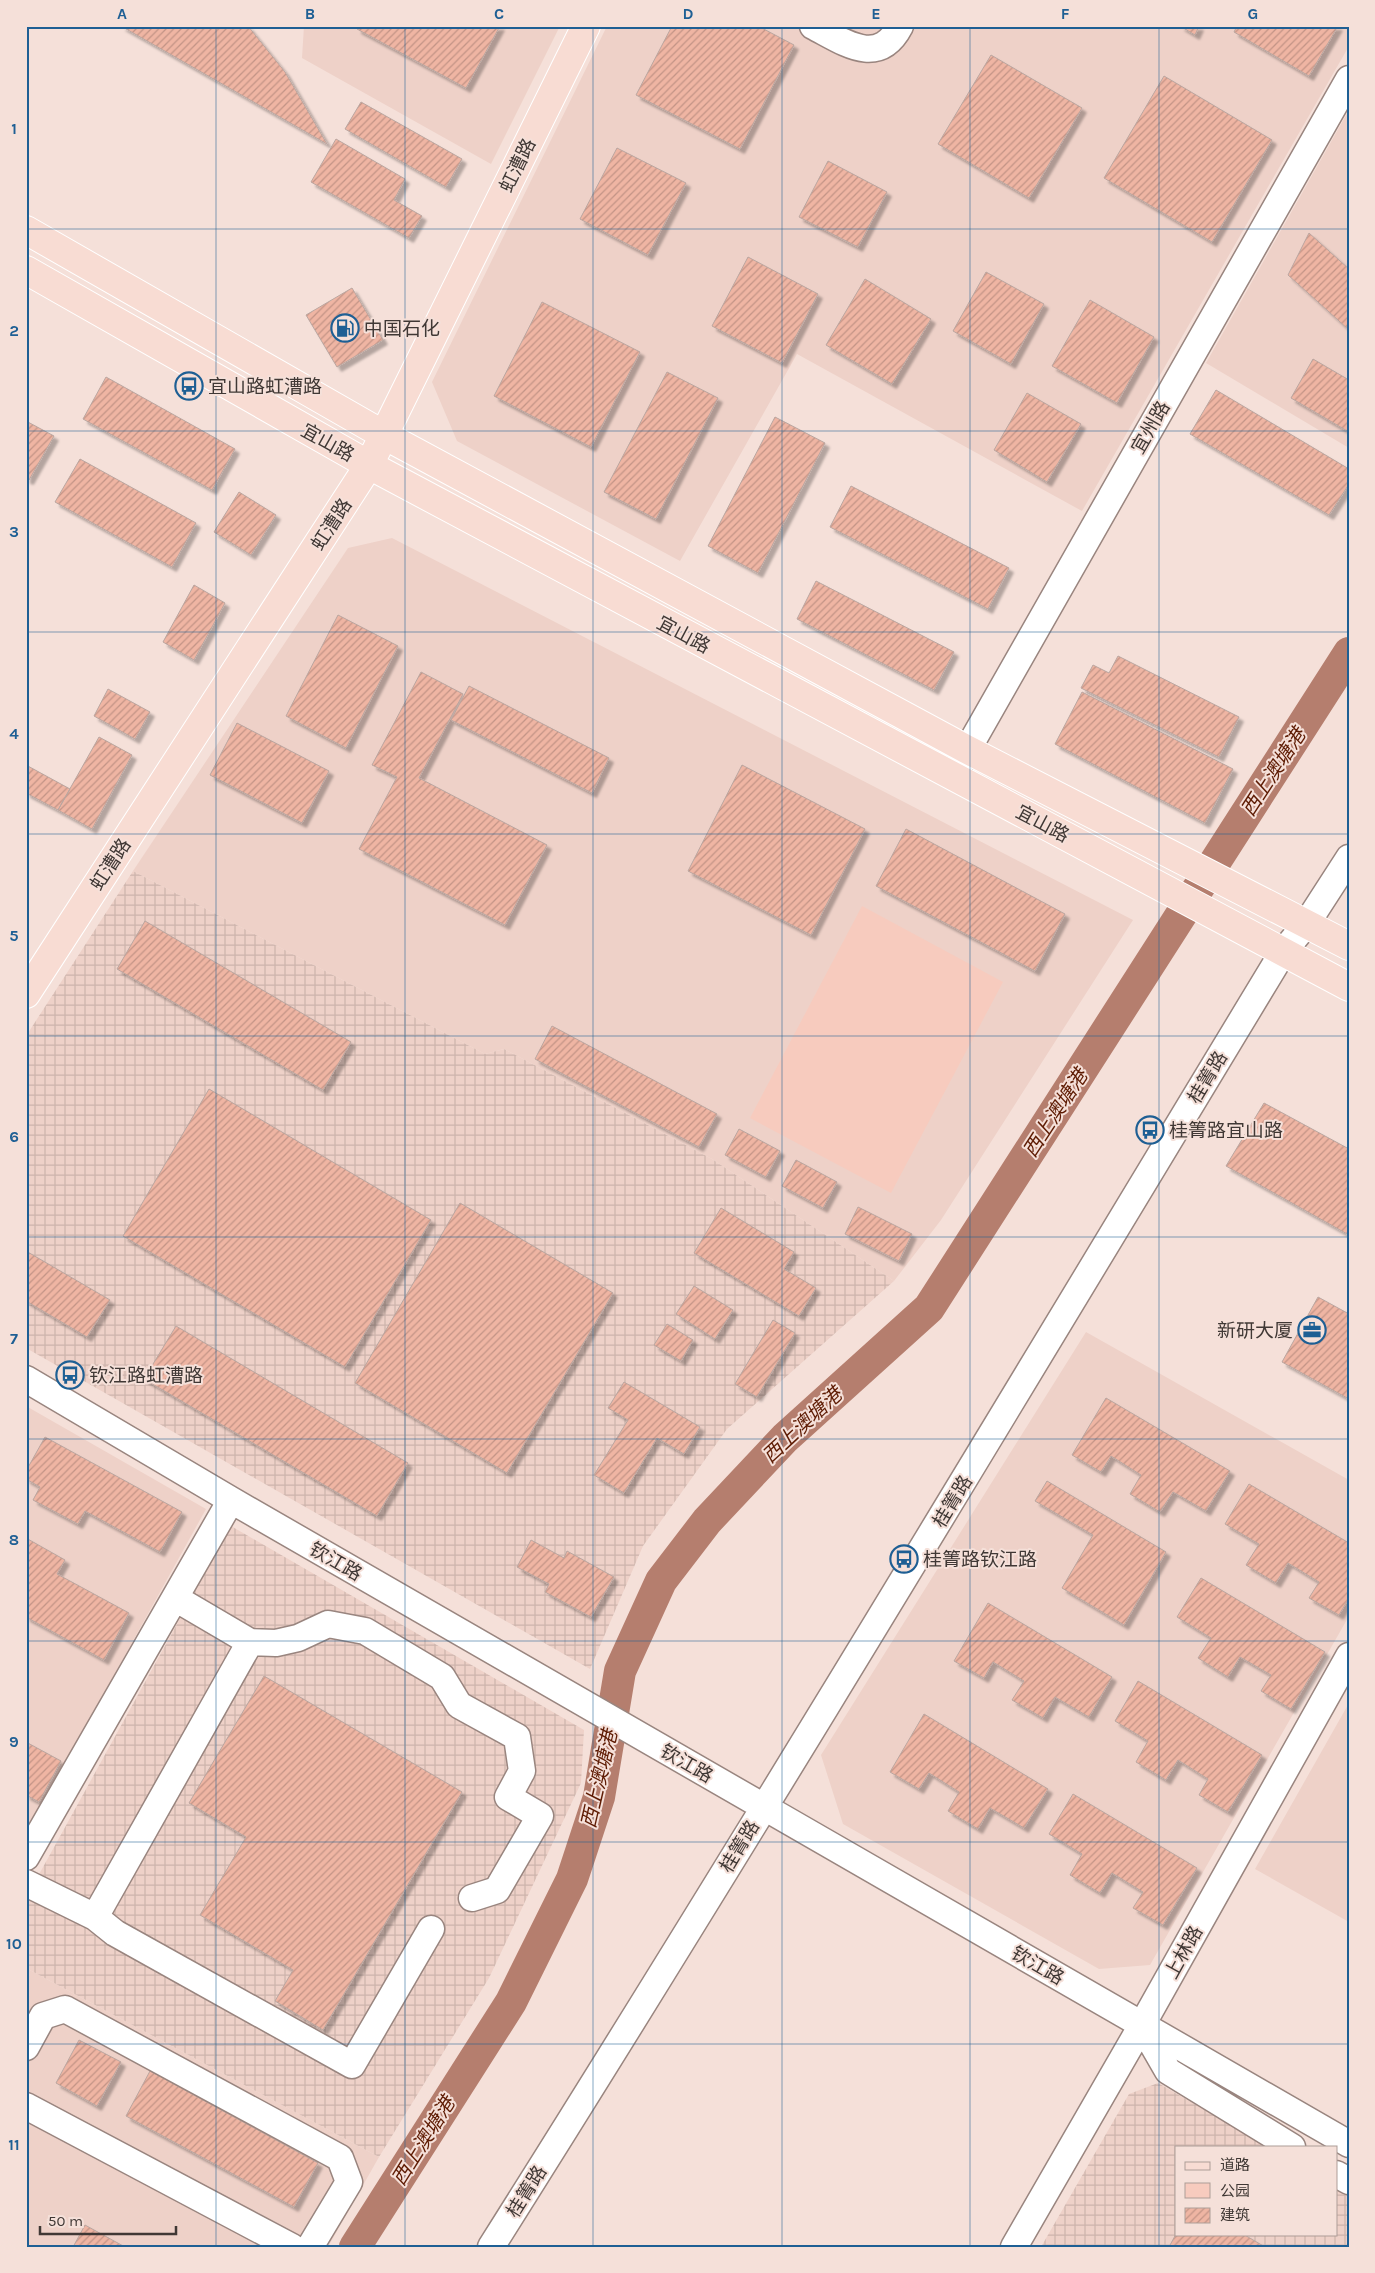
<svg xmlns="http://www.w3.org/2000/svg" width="1375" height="2273" font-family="Karla,'Noto Sans SC',sans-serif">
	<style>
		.built { fill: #eed1c8 }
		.industrial { fill: url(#industrial-grid) }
		.green { fill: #f7cbbe }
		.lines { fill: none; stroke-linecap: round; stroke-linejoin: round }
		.river { stroke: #b57e6e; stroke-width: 32 }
		.building { fill: url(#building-hatch); stroke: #baa6a0; filter: url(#shadow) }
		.minor-casing { stroke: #99857f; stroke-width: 29 }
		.major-casing { stroke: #fff; stroke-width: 30 }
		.minor { stroke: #fff; stroke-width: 26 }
		.major { stroke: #f8dcd3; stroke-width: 28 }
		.grid { fill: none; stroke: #1e5f94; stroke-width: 1; stroke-opacity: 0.55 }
		.labels { text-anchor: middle; stroke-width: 4; stroke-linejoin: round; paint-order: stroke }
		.street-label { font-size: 19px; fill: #403835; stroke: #f5e0d9 }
		.poi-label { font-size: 19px; fill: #403835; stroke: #f5e0d9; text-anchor: start }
		.water-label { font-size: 20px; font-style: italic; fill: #5e1b03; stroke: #f5e0d9 }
		.neatline { fill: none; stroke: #1e5f94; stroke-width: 2 }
		.grid-label { font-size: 16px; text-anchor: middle; font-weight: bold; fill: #1e5f94 }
	</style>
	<defs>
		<pattern id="industrial-grid" width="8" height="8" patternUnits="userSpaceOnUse" patternTransform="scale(1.25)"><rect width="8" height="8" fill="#eed1c8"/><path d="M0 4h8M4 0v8" fill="none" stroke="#cdb4ac"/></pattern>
		<pattern id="building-hatch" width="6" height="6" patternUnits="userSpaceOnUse" patternTransform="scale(1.25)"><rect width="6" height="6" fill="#efb5a3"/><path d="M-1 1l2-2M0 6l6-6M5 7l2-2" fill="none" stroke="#c39486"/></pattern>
		<filter id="shadow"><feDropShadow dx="4.5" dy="4.5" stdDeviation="1" flood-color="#0004"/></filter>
	</defs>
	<rect width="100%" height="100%" fill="#f5e0d9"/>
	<!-- built -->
	<path class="built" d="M304 26H560L491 164 302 58Z
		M607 26H1349V46L1082 511 797 354 680 561 457 441 432 382Z
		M1349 110V448L1206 363Z
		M392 538 1133 920 941 1220 894 1281 712 1159 504 1049 485 1054 133 871 348 548Z
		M1086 1332 1349 1480V1616L1150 1965 1099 1969 843 1824 821 1755Z
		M26 1406 206 1509 26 1834Z
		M1349 1703V1922L1255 1869Z
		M26 1968 379 2157 328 2247H26Z"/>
	<!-- industrial -->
	<path class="industrial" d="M133 871 485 1054 504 1049 712 1159 894 1281 727 1429 643 1546 590 1669 26 1348V1036Z
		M231 1526 584 1730 581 1783 489 1978 379 2157 26 1968V1898Z
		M1158 2083 1269 2147H1176V2234H1336V2185L1349 2193V2247H1041L1129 2094Z"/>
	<!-- green -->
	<path class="green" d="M862 906 1003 982 891 1193 750 1118Z"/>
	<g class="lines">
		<!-- river -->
		<path class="river" d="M355 2247 511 2002 572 1879 599 1797 620 1671 661 1581 707 1521 785 1438 929 1308 1349 653"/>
	</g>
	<!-- building -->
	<path class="building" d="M121 26H248L285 72 327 144Z
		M358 26H500L466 88 357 29Z
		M672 26H758L794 45 740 149 636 95Z
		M1180 26H1199L1195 35Z
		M1237 26H1338L1309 76 1234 32Z
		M991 55 1082 108 1029 198 938 144Z
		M1164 76 1272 140 1212 242 1104 178Z
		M361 102 462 159 446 187 345 129Z
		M336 139 405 179 394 200 422 216 409 238 311 182Z
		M617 148 686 183 648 255 580 219Z
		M828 161 887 192 858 247 799 217Z
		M1309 233 1349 269V330L1288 275Z
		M748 257 818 294 782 363 712 326Z
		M986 272 1044 304 1011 364 953 331Z
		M865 279 931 319 892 384 826 345Z
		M352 288 383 340 337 367 306 315Z
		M1090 300 1154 337 1117 403 1052 366Z
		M542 302 640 352 591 447 494 396Z
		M1313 359 1349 380V432L1291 398Z
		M667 372 718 398 656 519 604 492Z
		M106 377 235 449 212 490 83 419Z
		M1216 390 1349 469V484L1329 515 1190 434Z
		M1027 393 1081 424 1047 482 994 450Z
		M775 417 825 443 758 573 708 546Z
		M26 421 54 436 29 480 26 479Z
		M80 459 196 523 172 567 55 502Z
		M851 486 1009 568 988 609 830 527Z
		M239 492 276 515 251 555 214 532Z
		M816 581 954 652 934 690 797 619Z
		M194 585 225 603 194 660 163 642Z
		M338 615 398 646 346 748 286 716Z
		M1118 656 1239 717 1219 757 1081 688 1093 665 1109 673Z
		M421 672 463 694 419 778 547 845 505 925 359 849 397 777 372 765Z
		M469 686 609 758 592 793 451 720Z
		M108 689 150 712 135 739 94 716Z
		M1082 692 1233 769 1205 823 1055 744Z
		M237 723 329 771 302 823 210 775Z
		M99 737 132 755 92 829 58 810Z
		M26 765 70 789 58 810 26 793Z
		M742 765 865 829 811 935 688 871Z
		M906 829 1065 914 1035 971 876 886Z
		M145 921 351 1042 323 1090 117 969Z
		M552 1026 717 1114 699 1147 535 1059Z
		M209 1089 431 1220 345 1367 123 1236Z
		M1264 1103 1349 1149V1235L1226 1166Z
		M739 1129 780 1151 766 1177 725 1155Z
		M796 1160 837 1182 823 1208 782 1186Z
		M460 1203 613 1293 507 1473 355 1383Z
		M858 1207 912 1234 899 1261 845 1234Z
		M721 1208 794 1252 784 1269 816 1288 799 1316 694 1253Z
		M26 1251 110 1300 87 1337 26 1301Z
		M694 1286 733 1310 715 1339 676 1314Z
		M1318 1297 1349 1314V1399L1282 1362Z
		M773 1320 795 1333 757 1397 735 1384Z
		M667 1324 693 1340 681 1361 654 1345Z
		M176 1326 408 1463 377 1516 144 1379Z
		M624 1382 700 1427 684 1454 657 1438 624 1493 594 1475 628 1420 608 1408Z
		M1106 1398 1230 1471 1206 1511 1173 1492 1160 1512 1130 1494 1141 1475 1111 1456 1101 1472 1072 1455Z
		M45 1437 182 1512 160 1552 85 1511 78 1524 33 1500 40 1487 26 1479V1471Z
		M1047 1481 1166 1552 1124 1625 1062 1588 1093 1535 1035 1501Z
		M1249 1484 1349 1543V1598L1339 1615 1309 1598 1319 1582 1288 1563 1276 1583 1246 1565 1259 1544 1225 1524Z
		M26 1538 65 1560 57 1574 129 1613 104 1660 26 1617Z
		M531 1540 564 1558 567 1551 614 1577 591 1617 545 1592 549 1584 517 1567Z
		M1201 1578 1325 1652 1291 1709 1261 1691 1271 1675 1240 1657 1228 1677 1198 1658 1211 1638 1177 1617Z
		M988 1603 1112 1677 1089 1717 1055 1697 1043 1718 1012 1700 1024 1681 993 1662 984 1678 954 1661Z
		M264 1676 462 1792 323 2030 275 2001 293 1970 200 1915 246 1837 189 1803Z
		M1138 1681 1262 1755 1228 1812 1199 1795 1208 1779 1178 1760 1166 1780 1136 1762 1148 1741 1115 1721Z
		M924 1714 1048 1789 1024 1828 990 1808 978 1829 948 1811 959 1792 929 1773 919 1789 890 1772Z
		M26 1742 61 1761 39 1802 26 1795Z
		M1073 1794 1197 1868 1163 1925 1133 1908 1143 1892 1112 1873 1100 1893 1070 1875 1082 1854 1049 1834Z
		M79 2040 121 2062 97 2106 56 2083Z
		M150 2071 318 2163 294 2207 126 2116Z
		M85 2225 125 2247H73Z
		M1176 2234H1243L1265 2247H1169Z"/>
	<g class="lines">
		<!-- minor casing -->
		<g class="minor-casing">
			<path id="minor" d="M813 26C844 42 878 68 900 26
				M953 775 1349 79
				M26 1379 231 1500 1349 2144
				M175 1598 250 1642
				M26 1857 231 1500
				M26 1883 95 1917
				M431 1929 352 2065 115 1933 95 1917 250 1642 276 1643 298 1638 328 1624 365 1631 442 1677 459 1705 517 1737 522 1771 508 1797 540 1816 497 1890 472 1898
				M1142 2026 1168 2071 1292 2147
				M26 2047 43 2016 65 2009 340 2158 349 2182 310 2247
				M26 2106 292 2247
				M1336 2174 1349 2181
				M491 2247C761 1819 1021 1385 1283 952L1307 923 1349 858
				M1014 2247 1142 2025 1349 1656"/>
		</g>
		<!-- major casing -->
		<g class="major-casing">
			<path id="major" d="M26 230 384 435 966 749 1349 946
				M26 270 369 465 1349 987
				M26 994 369 465 586 26"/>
		</g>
		<!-- minor -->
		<use href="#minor" class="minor"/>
		<!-- major -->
		<use href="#major" class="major"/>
	</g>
	<!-- grid -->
	<path class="grid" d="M216 26V2247M405 26V2247M593 26V2247M782 26V2247M970 26V2247M1159 26V2247M26 229H1349M26 431H1349M26 632H1349M26 834H1349M26 1036H1349M26 1237H1349M26 1439H1349M26 1641H1349M26 1842H1349M26 2044H1349"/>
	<!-- icons -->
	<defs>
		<g id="fuel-ring" transform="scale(1.4375)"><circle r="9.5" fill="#f5e0d9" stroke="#1e5f94" stroke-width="1.5"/><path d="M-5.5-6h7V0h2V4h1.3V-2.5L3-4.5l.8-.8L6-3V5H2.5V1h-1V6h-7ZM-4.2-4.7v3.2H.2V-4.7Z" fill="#1e5f94"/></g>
		<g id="bus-ring" transform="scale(1.4375)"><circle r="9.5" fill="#f5e0d9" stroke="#1e5f94" stroke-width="1.5"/><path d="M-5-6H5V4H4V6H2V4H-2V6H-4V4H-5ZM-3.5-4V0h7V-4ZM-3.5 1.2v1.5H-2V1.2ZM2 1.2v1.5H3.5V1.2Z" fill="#1e5f94"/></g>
		<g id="office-ring" transform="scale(1.4375)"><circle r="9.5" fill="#f5e0d9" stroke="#1e5f94" stroke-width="1.5"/><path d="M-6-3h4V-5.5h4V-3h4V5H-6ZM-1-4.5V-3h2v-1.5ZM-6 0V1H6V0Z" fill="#1e5f94"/></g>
	</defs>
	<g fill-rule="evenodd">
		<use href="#fuel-ring" x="345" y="328"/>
		<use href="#bus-ring" x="189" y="386"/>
		<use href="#bus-ring" x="1150" y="1130"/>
		<use href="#office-ring" x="1312" y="1330"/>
		<use href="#bus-ring" x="70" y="1375"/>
		<use href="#bus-ring" x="904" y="1559"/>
	</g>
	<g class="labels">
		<!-- street labels -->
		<g class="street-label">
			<text transform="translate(517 165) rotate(-64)" y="7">虹漕路</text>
			<text transform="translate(1150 427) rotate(-60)" y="7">宜州路</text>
			<text transform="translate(328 442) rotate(29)" y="7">宜山路</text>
			<text transform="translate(331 524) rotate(-57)" y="7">虹漕路</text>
			<text transform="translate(684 634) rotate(28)" y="7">宜山路</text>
			<text transform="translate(1043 823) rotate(28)" y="7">宜山路</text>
			<text transform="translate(110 864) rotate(-57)" y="7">虹漕路</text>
			<text transform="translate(1207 1077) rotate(-59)" y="7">桂箐路</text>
			<text transform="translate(952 1501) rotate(-59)" y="7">桂箐路</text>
			<text transform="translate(336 1561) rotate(30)" y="7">钦江路</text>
			<text transform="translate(687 1763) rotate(30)" y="7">钦江路</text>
			<text transform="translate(739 1846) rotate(-59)" y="7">桂箐路</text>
			<text transform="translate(1183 1952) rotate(-61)" y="7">上林路</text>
			<text transform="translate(1038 1965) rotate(30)" y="7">钦江路</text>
			<text transform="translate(526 2191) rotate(-58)" y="7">桂箐路</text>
		</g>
		<!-- poi labels -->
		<g class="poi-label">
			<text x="364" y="335">中国石化</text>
			<text x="208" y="393">宜山路虹漕路</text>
			<text x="1169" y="1137">桂箐路宜山路</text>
			<text x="1293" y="1337" text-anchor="end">新研大厦</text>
			<text x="89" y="1382">钦江路虹漕路</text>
			<text x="923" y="1566">桂箐路钦江路</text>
		</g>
		<!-- water labels -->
		<g class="water-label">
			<text transform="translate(1273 772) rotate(-57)" y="7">西上澳塘港</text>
			<text transform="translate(1055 1113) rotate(-57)" y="7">西上澳塘港</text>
			<text transform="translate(802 1425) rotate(-43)" y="7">西上澳塘港</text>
			<text transform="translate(599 1779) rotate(-77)" y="7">西上澳塘港</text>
			<text transform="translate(423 2141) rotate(-58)" y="7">西上澳塘港</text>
		</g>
	</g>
	<!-- border -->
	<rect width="1375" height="2273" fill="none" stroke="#f5e0d9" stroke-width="55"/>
	<!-- legend -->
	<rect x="1175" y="2146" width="162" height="90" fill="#f5e0d9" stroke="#ad9d97"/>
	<rect x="1185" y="2162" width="25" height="8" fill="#f8dcd3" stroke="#ad9d97"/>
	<text x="1220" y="2170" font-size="15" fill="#403835">道路</text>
	<rect x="1185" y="2183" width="25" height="15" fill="#f7cbbe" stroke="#ad9d97"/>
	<text x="1220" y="2196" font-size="15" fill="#403835">公园</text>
	<rect x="1185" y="2208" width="25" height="15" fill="url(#building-hatch)" stroke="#ad9d97"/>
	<text x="1220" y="2220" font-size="15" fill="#403835">建筑</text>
	<!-- scale -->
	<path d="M40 2226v8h136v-8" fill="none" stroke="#403835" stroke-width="2.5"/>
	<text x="48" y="2226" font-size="15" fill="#403835" stroke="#f5e0d9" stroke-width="4" paint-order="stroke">50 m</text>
	<rect x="28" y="28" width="1320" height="2218" class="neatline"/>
	<g class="grid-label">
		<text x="122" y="19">A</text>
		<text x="310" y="19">B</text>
		<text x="499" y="19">C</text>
		<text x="688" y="19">D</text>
		<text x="876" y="19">E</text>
		<text x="1065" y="19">F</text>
		<text x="1253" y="19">G</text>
		<text x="14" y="134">1</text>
		<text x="14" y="336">2</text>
		<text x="14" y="537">3</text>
		<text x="14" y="739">4</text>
		<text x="14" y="941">5</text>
		<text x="14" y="1142">6</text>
		<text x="14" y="1344">7</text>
		<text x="14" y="1545">8</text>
		<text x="14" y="1747">9</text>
		<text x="14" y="1949">10</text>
		<text x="14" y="2150">11</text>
	</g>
</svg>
